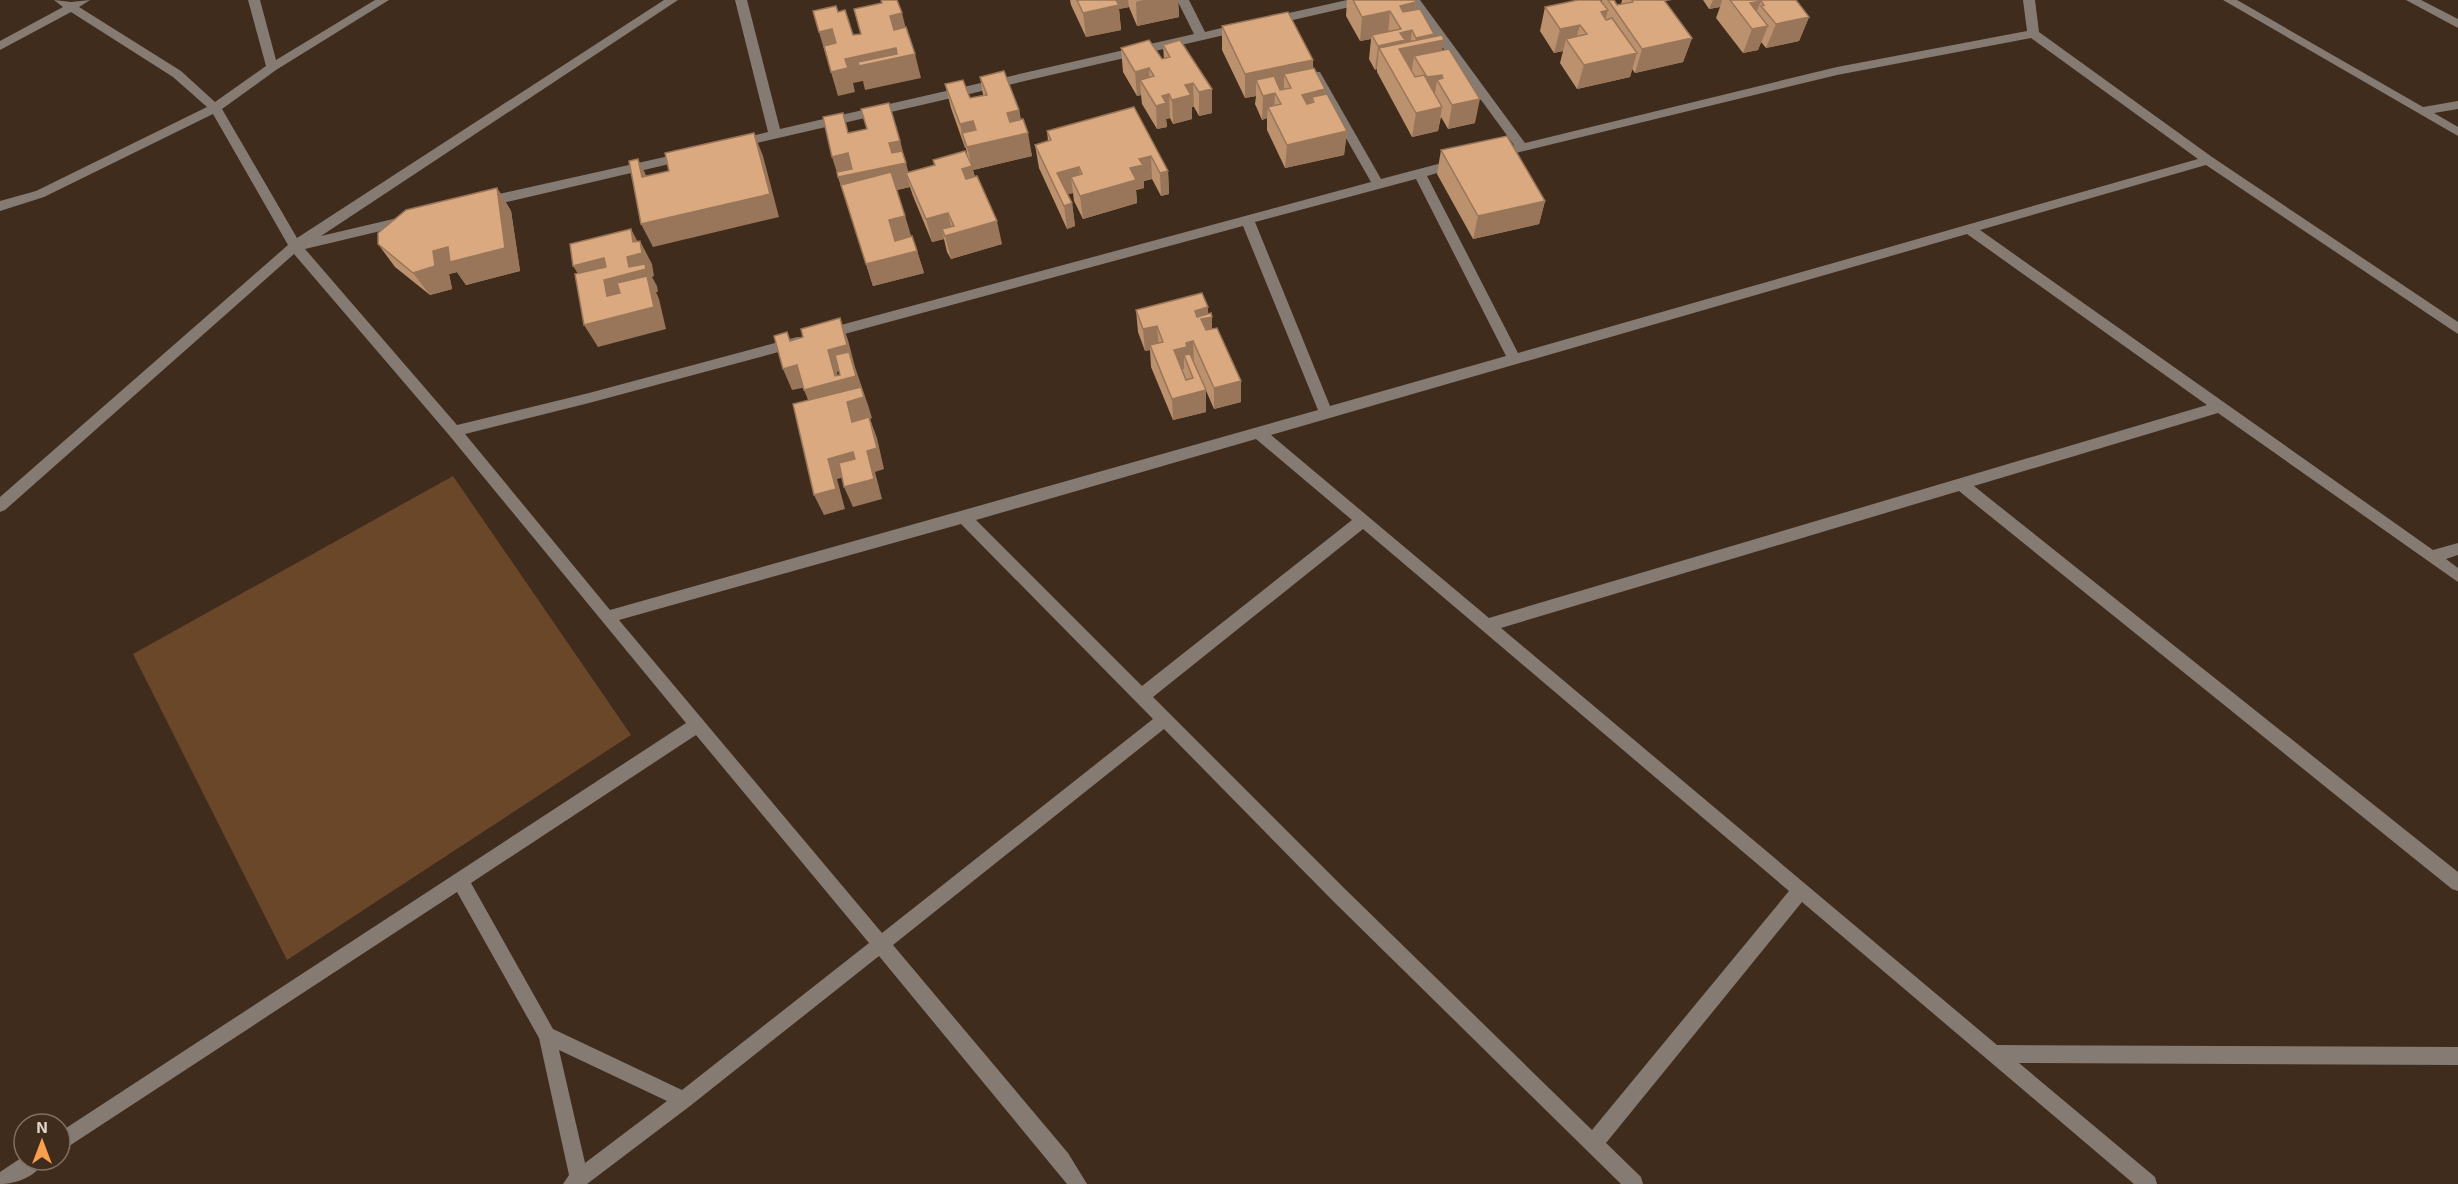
<svg xmlns="http://www.w3.org/2000/svg" width="2458" height="1184" font-family="'Exo 2',sans-serif">
	<style>
		.green { fill: #6b4729 }
		.lines { fill: none; stroke-linecap: round; stroke-linejoin: round }
		.minor { fill: #857b73; fill-rule: evenodd }
		.wall { fill: #bc916d }
		.shaded-wall { fill: #997659; fill-rule: evenodd }
		.building { fill: #dba97f; stroke: #997659; stroke-width: 1.5 }
	</style>
	<rect width="100%" height="100%" fill="#3f2c1d"/>
	<!-- green -->
	<path class="green" d="M453 476 631 735 287 960 133 654Z"/>
	<g class="lines">
		<!-- minor -->
		<path class="minor" d="M54 0 71 2 90 0 79 7 181 71 215 102 266 66 248 0H260L276 60 375 0H389L276 70 222 109 297 238 664 0H678L321 236 406 216 412 221 410 224 305 249 457 425 589 393 797 337 802 338 804 342 797 347 589 403 465 434 610 610 1318 410 1243 226 826 339 819 334 826 329 1371 182 1310 75 1312 72H1320L1381 179 1457 159 1461 160V166L1427 176 1518 353 2198 159 2031 38 1837 75 1495 158 1489 154 1491 151 1514 145 1408 0H1420L1525 143 1837 67 2027 31 2023 0H2035L2039 32 2212 157 2458 322V334L2206 165 1980 230 2433 550 2458 543V555L2446 559 2458 568V582L2218 413 1974 486 2458 872V891L2452 889 1959 491 1501 628 1997 1045 2458 1047V1065L2019 1063 2155 1177 2157 1184H2134L1802 902 1606 1143 1641 1177 1643 1184H1621L1332 900 1164 729 893 945 1068 1153 1087 1184H1067L879 956 690 1106 587 1184H563L569 1175 539 1038 457 892 60 1152V1132L686 723 449 435 294 254 5 510 0 512V497L288 245 213 114 44 197 0 211V201L36 191 207 107 173 77 71 12 0 50V41L63 7ZM1416 179 1506 356 1330 406 1255 222ZM1967 234 2207 405 1489 618 1271 435ZM1256 439 1352 520 1142 686 976 520ZM961 524 1153 719 882 933 619 620ZM1363 529 1789 891 1592 1130 1344 888 1153 697ZM696 735 869 943 682 1090 553 1029 471 883ZM559 1050 667 1101 585 1163Z
			M735 0H747L780 129 1194 34 1177 0H1189L1205 32 1242 23 1248 27 1242 31 739 147 733 143 735 140 768 132Z
			M1347 0H1369L1363 4 1271 25 1265 21 1271 17Z
			M2223 0H2237L2423 107 2458 101V109L2434 113 2458 127V136Z
			M2406 0H2421L2458 19V28Z
			M687 152 693 156 691 159 485 207 479 202 485 197Z
			M24 1156V1160H44C38 1176 16 1184 0 1184V1172Z"/>
	</g>
	<!-- wall -->
	<path class="wall" d="M1070 0H1178L1179 17 1137 26 1129 7 1119 9 1121 30 1086 37 1071 5Z
		M1347 0H1415L1416 2 1415 10 1434 34V37L1442 50 1475 123 1448 129 1441 117 1438 131 1412 137 1377 72V69L1375 70 1369 59 1371 39 1360 41 1346 16Z
		M1602 0H1614L1617 5H1621L1622 0H1672L1665 1 1692 38 1683 62 1635 73 1632 69 1630 77 1577 89 1560 63 1563 51 1554 53 1540 31 1545 7 1601 2Z
		M1703 0H1796L1809 17 1799 41 1766 48 1761 42 1758 50 1743 53 1716 18 1720 7 1709 9Z
		M1222 26 1313 60V68L1325 89V94L1347 131 1344 155 1285 168 1267 130V118L1262 120 1255 104 1256 96 1245 98 1222 50Z
		M1163 45 1212 89V113L1199 116 1194 107H1192V119L1173 124 1170 118 1166 119 1167 127 1157 129 1142 104 1141 95 1137 96 1123 72 1121 48 1162 59H1164Z
		M980 77 1019 110 1021 120 1032 156 973 170 975 177 1002 244 951 259 947 252 944 239 932 242 913 196 910 187 897 190 911 237 917 251 924 273 873 286 846 201 838 177 837 172 849 133 900 141 908 172 934 165 933 160 967 155 966 148H965L951 108 945 84 970 98 983 95Z
		M1134 107 1168 171 1169 194 1161 196 1152 179 1144 181V188L1136 190 1137 203 1083 219 1074 201 1073 193 1068 194 1072 203 1075 226 1067 229 1039 168 1035 145 1048 141 1047 131Z
		M1441 150 1545 201 1539 224 1473 239 1437 174Z
		M497 188 511 211 520 271 466 285 457 272 449 274 452 289 430 295 395 267 378 244Z
		M1136 310 1208 314 1212 317V329L1241 402 1214 409 1194 363 1206 390V412L1173 420 1151 367 1150 350 1145 351 1138 332Z"/>
	<!-- shaded-wall -->
	<path class="shaded-wall" d="M1111 0H1128L1129 7 1119 9 1121 30 1086 37 1083 13Z
		M1143 0H1178L1179 17 1137 26 1136 2Z
		M1713 0H1722L1720 7 1709 9Z
		M1761 1 1751 25 1750 3Z
		M1416 2 1413 27 1400 6Z
		M1608 10 1601 35V12Z
		M1390 11 1388 35H1372L1371 39 1360 41 1362 17Z
		M902 13 908 37 896 40 890 16Z
		M1809 17 1799 41 1766 48 1776 24Z
		M1580 25 1573 49 1566 39 1563 51 1554 53 1560 29Z
		M1768 26 1758 50 1743 53 1752 29Z
		M832 29 839 53 826 56 819 32Z
		M1412 30 1410 47 1415 46 1416 38 1434 34 1433 42 1444 40 1440 64 1414 56 1412 70 1396 73 1379 48 1377 69 1375 70 1378 46 1400 33Z
		M1692 38 1683 62 1635 73 1642 49Z
		M896 48 915 54 921 78 865 90 863 81 853 83 855 92 838 96 831 72 845 59Z
		M1637 53 1630 77 1577 89 1584 65Z
		M1313 60 1312 84 1284 74V90L1262 94 1256 80V96L1245 98V74Z
		M1149 68 1150 92 1140 80 1141 95 1137 96 1135 72Z
		M1442 75 1440 85 1437 80 1434 99 1423 102 1427 77Z
		M1193 83 1194 107H1192V119L1173 124 1172 100 1185 85Z
		M1212 89V113L1199 116V92Z
		M1325 89 1323 113 1314 102 1312 97 1311 116 1302 95Z
		M1275 93 1274 117 1268 107 1267 118 1262 120 1263 96Z
		M1169 94 1170 118 1166 119 1167 127 1157 129 1156 106 1162 96Z
		M1480 99 1475 123 1448 129 1452 105Z
		M1442 107 1438 131 1412 137 1416 113Z
		M1019 110 1023 134 1028 133 1032 156 973 170 977 190 967 193 962 169 972 166 967 147 962 133 966 148H965L960 124 973 121 978 145 1007 113Z
		M1347 131 1344 155 1285 168 1287 145Z
		M754 133 763 156 779 217 653 247 641 224Z
		M900 141 912 186 906 173 910 187 846 201 832 157Z
		M1151 156 1152 179 1144 181V188L1136 190 1137 203 1083 219 1080 196 1130 168 1139 159Z
		M638 159 650 183 642 177Z
		M1079 167 1082 190 1071 177 1073 193 1061 196 1057 173Z
		M1168 171 1169 194 1161 196 1160 173Z
		M497 188 511 211 520 271 466 285 457 272 449 274 452 289 430 295 413 273Z
		M1545 201 1539 224 1473 239 1478 216Z
		M1072 203 1075 226 1067 229 1064 206Z
		M948 213 953 234 997 221 1002 244 951 259 945 236 942 229 944 239 932 242 926 219Z
		M905 216 912 239 896 243 889 220Z
		M631 229 642 250 640 241 652 264 654 276 652 277 657 286 658 292H656L659 299 666 329 598 347 584 325 587 288 573 266 604 258 629 267 627 257 633 242Z
		M917 251 924 273 873 286 866 264Z
		M1208 307V317H1212V339L1202 341 1195 311Z
		M840 318 848 340 855 367 869 408 872 418 870 419 877 438 884 469 875 472 882 499 853 507 844 487 874 479 856 423 813 412 804 390 835 376 828 350ZM854 367 839 381 837 372Z
		M1157 326 1159 348 1150 345V350L1145 351 1143 329Z
		M1193 341 1194 363 1184 355V369L1175 372 1174 350 1186 343Z
		M797 365 807 387 792 390 783 369Z
		M1241 381V402L1214 409V388Z
		M1206 390V412L1173 420 1172 399Z
		M853 452 861 473 837 479 845 509 824 515 814 495 828 459Z"/>
	<!-- building -->
	<path class="building" d="M881 0H897L902 13 890 16 894 30 906 27 915 54 859 66 858 62 897 54 896 48 845 59 848 68 831 72 824 46 836 43 832 29 819 32 813 11 836 6 838 12 845 10 853 35 861 34 854 9 882 3Z
		M1077 0H1116L1119 5 1083 13Z
		M1353 0H1415L1416 2 1400 6 1403 12 1420 9 1434 34 1416 38 1412 30 1400 33 1405 40 1378 46 1372 35 1401 29 1390 11 1362 17Z
		M1578 0H1600L1608 10 1601 12 1606 20 1612 18 1637 53 1584 65 1566 39 1587 34 1580 25 1560 29 1545 7Z
		M1608 0H1614L1617 5 1633 2 1632 0H1664L1692 38 1642 49Z
		M1730 0H1796L1809 17 1776 24 1761 6 1764 5 1761 1 1750 3 1768 26 1752 29Z
		M1288 12 1313 60 1245 74 1222 26Z
		M1442 35 1444 40 1399 49 1415 77 1424 75 1442 107 1416 113 1379 48Z
		M1149 40 1162 59 1170 57 1163 45 1180 40 1212 89 1199 92 1193 83 1185 85 1191 95 1172 100 1169 94 1162 96 1166 103 1156 106 1140 80 1154 76 1149 68 1135 72 1121 48Z
		M1449 49 1480 99 1452 105 1437 80 1443 78 1442 75 1427 77 1414 56Z
		M1314 68 1325 89 1302 95 1307 104 1314 102 1312 97 1327 94 1347 131 1287 145 1268 107 1281 104 1275 93 1263 96 1256 80 1274 76 1280 90 1291 88 1284 74Z
		M1004 71 1019 110 1007 113 1010 122 1023 119 1028 133 967 147 962 133 976 130 973 121 960 124 945 84 963 80 970 98 987 95 980 77Z
		M889 103 900 141 889 143 892 153 902 151 906 163 838 177 837 172 852 169 848 153 832 157 823 117 843 113 848 133 867 129 861 109Z
		M1134 107 1168 171 1160 173 1151 156 1139 159 1143 165 1130 168 1136 180 1080 196 1071 177 1082 174 1079 167 1057 173 1072 203 1064 206 1035 145 1051 140 1047 131Z
		M754 133 770 194 641 224 629 161 638 159 642 177 669 171 665 153Z
		M1507 136 1545 201 1478 216 1441 150Z
		M965 151 972 166 962 169 966 179 977 176 997 221 945 236 942 229 954 226 948 213 926 219 906 173 935 165 933 160Z
		M891 172 905 216 889 220 895 241 912 236 917 251 866 264 841 185Z
		M497 188 505 248 450 262 448 247 433 251 435 266 413 273 378 244V233L406 210Z
		M631 229 633 242 640 241 642 253 627 257 629 267 645 264 646 269 604 280 607 296 620 293 617 283 647 276 654 307 584 325 575 274 606 267 604 258 573 266 570 244Z
		M1202 293 1208 307 1195 311 1197 317 1211 313 1212 317 1201 319 1206 330 1217 328 1241 381 1214 388 1193 341 1186 343 1187 347 1174 350 1186 380 1193 378 1184 355 1190 354 1206 390 1172 399 1150 345 1163 342 1157 326 1143 329 1136 310Z
		M840 318 847 345 828 350 835 376 840 375 835 355 849 352 856 376 804 390 797 365 783 369 774 336 787 332 790 341 803 337 801 329Z
		M861 387 864 397 847 402 852 422 869 417 877 448 867 451 874 479 844 487 839 463 855 459 853 452 828 459 836 489 814 495 793 404Z"/>
	<!-- north arrow -->
	<g transform="translate(42 1142)"><circle r="28" fill="#3f2c1d" stroke="#806f63" stroke-width="1.5"/>
	<path d="M0-4.5L10 22L0 15L-10 22Z" fill="#f99f4d"/>
	<text y="-9" font-size="16" font-weight="bold" text-anchor="middle" fill="#e1d4cb">N</text>
	</g>
</svg>
